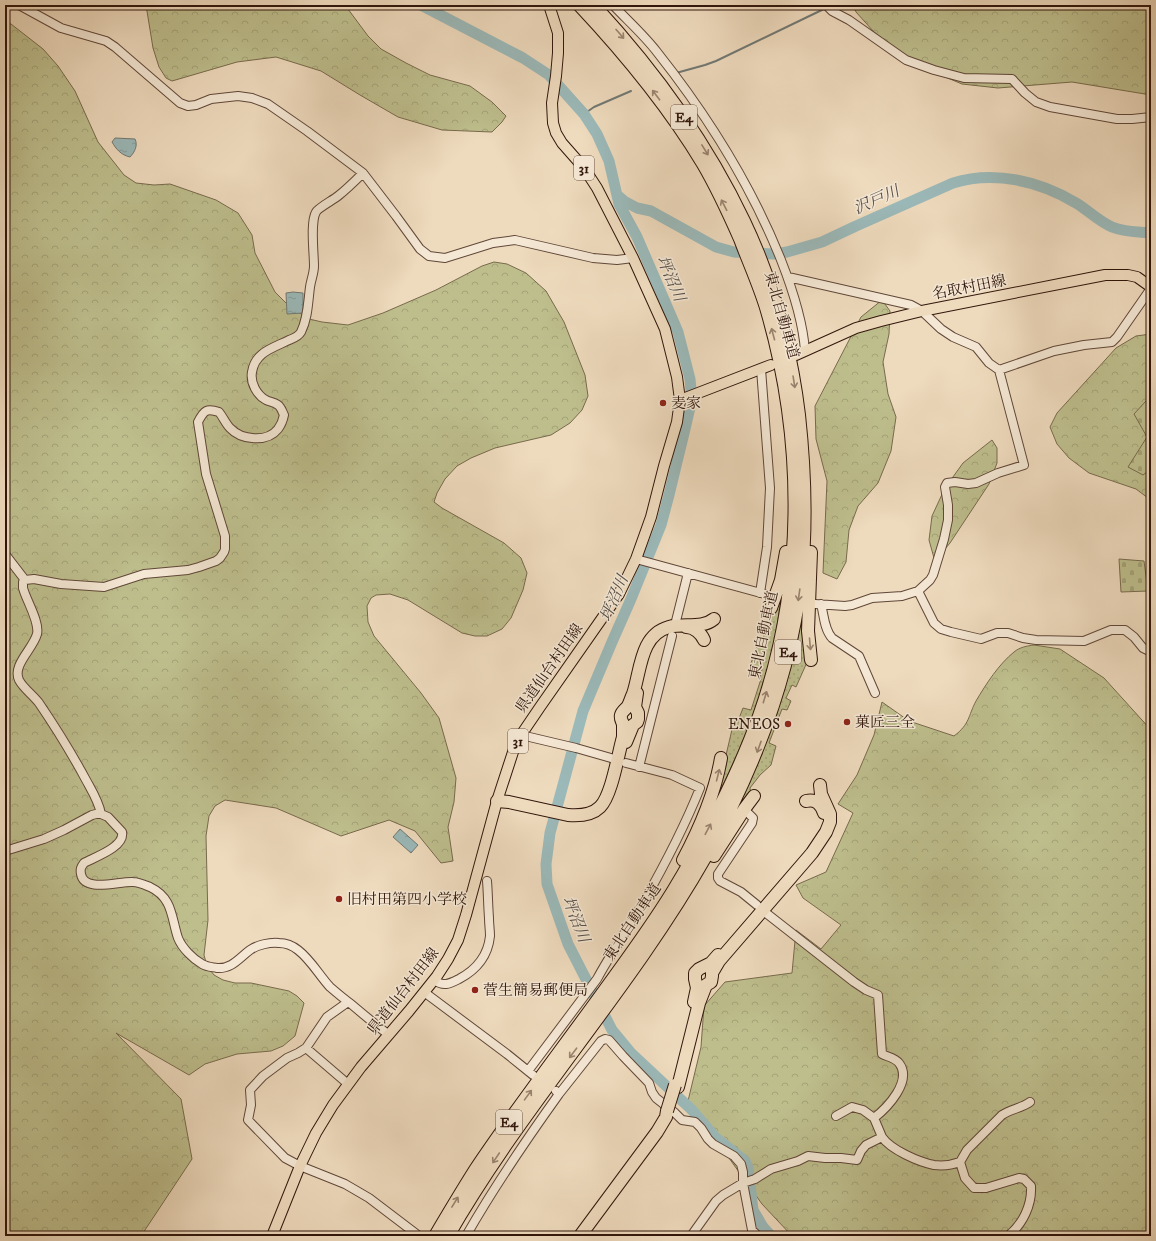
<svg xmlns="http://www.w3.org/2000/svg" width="1156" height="1241" font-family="'IM FELL DW Pica','Noto Serif JP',serif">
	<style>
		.grass { fill: url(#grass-dots); stroke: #786a4c }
		.forest { fill: url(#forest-crowns); stroke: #786a4c }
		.cemetery { fill: url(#cemetery-stones); stroke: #786a4c }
		.water { fill: url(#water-ripples); stroke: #717873 }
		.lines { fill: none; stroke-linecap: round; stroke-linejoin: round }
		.stream { stroke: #717873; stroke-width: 2 }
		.river { stroke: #9bb9b9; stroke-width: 11 }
		.minor-casing { stroke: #604738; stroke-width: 10 }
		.major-casing { stroke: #31160b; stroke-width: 12 }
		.highway-casing { stroke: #31160b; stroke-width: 14 }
		.minor { stroke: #f4e7d4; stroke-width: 8 }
		.major { stroke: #eedabd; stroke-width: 10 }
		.highway { stroke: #eedabd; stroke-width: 12 }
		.highway-bridge-casing { stroke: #31160b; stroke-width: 14; stroke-linecap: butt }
		.highway-bridge { stroke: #eedabd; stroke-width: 12 }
		.oneway { stroke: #99826d }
		.poi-dot { fill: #8f2418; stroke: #f4e7d4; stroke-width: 1.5 }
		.labels { text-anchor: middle; stroke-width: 3; stroke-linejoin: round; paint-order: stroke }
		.shield { fill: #f4e7d4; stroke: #6c5547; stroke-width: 1 }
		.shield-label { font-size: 14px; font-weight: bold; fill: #31160b }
		.street-label { font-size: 15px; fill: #31160b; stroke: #f4e7d4 }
		.poi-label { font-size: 15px; fill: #31160b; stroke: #f4e7d4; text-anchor: start }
		.water-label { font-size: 16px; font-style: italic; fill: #564f48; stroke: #f4e7d4 }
	</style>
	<defs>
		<pattern id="grass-dots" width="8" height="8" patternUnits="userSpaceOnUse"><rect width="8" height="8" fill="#bebe8d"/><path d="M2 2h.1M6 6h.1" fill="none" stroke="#a4a378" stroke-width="1.8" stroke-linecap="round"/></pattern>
		<pattern id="forest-crowns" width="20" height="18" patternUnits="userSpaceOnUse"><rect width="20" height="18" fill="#bebe8d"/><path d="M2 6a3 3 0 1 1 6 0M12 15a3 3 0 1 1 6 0" fill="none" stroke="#a4a378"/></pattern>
		<pattern id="cemetery-stones" width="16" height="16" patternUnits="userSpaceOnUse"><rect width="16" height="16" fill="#bebe8d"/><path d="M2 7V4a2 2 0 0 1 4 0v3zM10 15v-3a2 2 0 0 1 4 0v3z" fill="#a4a378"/></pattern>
		<pattern id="water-ripples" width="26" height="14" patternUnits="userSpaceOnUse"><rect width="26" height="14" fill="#9bb9b9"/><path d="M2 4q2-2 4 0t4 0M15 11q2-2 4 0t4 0" fill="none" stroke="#869e9e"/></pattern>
	</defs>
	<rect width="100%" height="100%" fill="#eedabd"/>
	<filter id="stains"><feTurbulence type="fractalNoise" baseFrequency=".005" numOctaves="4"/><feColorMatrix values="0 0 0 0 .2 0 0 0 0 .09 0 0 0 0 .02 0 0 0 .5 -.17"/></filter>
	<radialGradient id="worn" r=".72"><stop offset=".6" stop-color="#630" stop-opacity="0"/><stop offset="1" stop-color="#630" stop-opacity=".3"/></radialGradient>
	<!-- grass -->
	<path class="grass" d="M782 591C779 611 777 632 772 652 759 707 736 760 710 811L723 768 734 721H738L743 708 751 710 761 679 760 678 762 669 750 666 757 646 766 633 767 625Z
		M805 596 808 660 796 687 792 685 786 698 791 701 787 710 782 709 769 743 776 746 771 765 760 775 750 788 751 794 728 825Z"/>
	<!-- forest -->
	<path class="forest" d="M146 5H345L368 36 381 49 406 63 430 75 470 86 492 102 506 116 502 122 492 132 442 130 398 117 360 95 321 71 276 57 237 62 172 81 166 78 159 67 153 48Z
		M853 5H1151V95L1072 82 998 88 962 84 931 71 897 50 874 32 856 12Z
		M5 22 11 24 43 49 58 66 75 91 98 142 124 175 136 183 154 185 170 184 216 200 238 213 252 235 255 253 275 292 289 306 309 319 322 322 348 325 383 313 436 290 482 266 494 262 507 264 526 273 546 291 564 322 585 375 588 396 582 410 570 423 551 435 495 448 471 458 457 466 445 479 437 493 434 502 442 508 504 543 521 558 527 573 523 590 511 618 502 629 487 636H475L462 633 408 600 390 594 376 595 371 598 367 606 368 622 374 636 421 693 439 718 456 778 454 802 448 827 453 861 441 863 415 831 389 820 341 836 276 808 225 800 215 806 209 816 206 836 208 920 204 955 207 966 214 975 223 980 235 983H251L289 991 297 996 304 1003 295 1036 283 1046 271 1051 237 1054 205 1064 189 1075 116 1033 181 1099 192 1159 141 1236H5Z
		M882 300 890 311 889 334 883 362 888 394 896 417 891 451 878 483 858 506 849 530 846 562 837 579 823 573 827 481 816 439 815 406 861 317Z
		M1151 334V562L1147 551 1149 516 1148 498 1136 489 1089 473 1069 458 1057 444 1050 427 1057 413 1116 348 1136 336Z
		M992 440 997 448V463L989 484 950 543 940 555 934 558 929 540 932 516 945 488 963 463Z
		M1034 645 1060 649 1104 678 1151 730V1236H792L762 1204 688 1101 701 1047 704 1006 725 982 792 973 796 930 821 949 841 925 803 898 796 885 826 872 853 813 838 804 857 775 874 735 882 702 909 721 954 736C970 724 968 716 976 701 986 684 999 664 1014 652 1020 647 1027 646 1034 645Z"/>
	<!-- cemetery -->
	<path class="cemetery" d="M1146 401 1151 403V469L1143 475 1128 467 1147 437 1134 414Z
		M1119 559 1144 561 1148 591 1121 592Z"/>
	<!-- water -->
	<path class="water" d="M115 138 135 139C138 145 135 152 130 157 121 155 116 149 112 142Z
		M293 292 303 293V313L287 314 286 293Z
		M400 829 418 845 411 853 393 837Z"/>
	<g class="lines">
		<!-- stream -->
		<path class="stream" d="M676 73 705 65 716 61 826 8
			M584 114 594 107 631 91"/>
		<!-- river -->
		<path class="river" d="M421 5 523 58 549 75 584 114 597 134 609 161 619 204 637 237 678 332 690 379 691 390V403L685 429 669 495 661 525 631 599 612 642 583 711 550 833 546 864 547 884 568 944 612 1030 631 1053 692 1110 715 1137 745 1161 748 1168 753 1210 763 1227 771 1236
			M617 195 624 201 637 208 651 211 716 247 734 252 774 254 787 252 822 242 856 226 953 183C994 170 1040 181 1076 203 1088 210 1098 221 1112 227 1124 232 1138 232 1151 233"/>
		<!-- minor casing -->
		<g class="minor-casing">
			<path id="minor" d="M19 5 61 28 106 41 115 47 180 103 188 106 196 105 211 99 238 96 252 98 268 104 307 131 363 173 396 216 420 249 429 256 445 258 493 243 515 240 593 258 617 260 633 258
				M613 5C627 20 644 35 657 52 707 115 751 185 781 260 792 288 803 321 805 351
				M826 5 832 11 849 20 906 60 934 70 964 78 1012 79 1025 93 1036 102 1050 107 1117 119H1132L1151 117
				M788 277 911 305 922 311 941 329 953 337 976 347 989 363 999 370 1024 465 998 473 976 483 968 484 955 482 947 483 945 487 948 505V520L944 539 933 575 930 580 918 591 902 596 872 598 852 605 845 606 815 604
				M999 370 1054 351 1084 345 1112 342 1117 337 1149 291 1151 285
				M5 554 25 580
				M636 559 768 595
				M25 580 34 579 61 584 104 587 144 574 188 570 199 567 216 561 220 558 224 552 225 549V536L206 474 198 422C204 410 207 408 219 412 223 417 226 424 230 428 241 440 267 443 278 429 281 425 283 420 284 415 282 411 281 407 278 405 274 402 270 402 266 400 257 395 250 383 252 372 255 352 273 348 289 340 294 338 298 337 301 332 308 318 308 302 310 287 311 280 314 273 314 266 314 253 310 222 316 212 318 208 333 200 338 196 347 189 355 181 363 173
				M25 580 23 582V588C26 600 40 622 37 634 33 649 12 665 19 680 23 688 33 695 39 703 56 728 72 754 86 780 92 791 99 802 101 814
				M918 591 934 623 941 629 951 632 981 639 997 633H1008L1023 638 1036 640 1084 641 1111 630H1125L1134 637 1143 648 1151 652
				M760 593 767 547 770 488 761 369
				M821 604C824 615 824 629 832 638L859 656 875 693
				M676 621 688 573
				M521 735 576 748 611 758
				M639 767 672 636
				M748 813 753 818 752 823 718 874V878L720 881 741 892 757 905
				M5 851 44 839 64 830 92 815 96 814H101L108 817 122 832C125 847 95 857 84 863 81 867 80 869 81 874 84 893 119 881 133 882 138 882 145 885 150 887 173 898 171 917 178 938 182 948 193 959 202 964 207 967 212 967 217 968 232 969 239 958 250 950 257 945 270 942 279 943 286 943 293 946 298 950 311 960 319 975 330 987 337 993 344 999 351 1004 364 1015 376 1025 389 1035
				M766 913 854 982 866 990 878 995 882 1054C888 1057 895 1058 899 1063 913 1081 887 1108 874 1118L882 1137
				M434 980C444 987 449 984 459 979 476 970 488 956 490 936 490 930 489 924 489 918 488 905 488 893 487 881
				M424 992 507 1054 533 1075
				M348 1002 327 1017 306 1048 298 1053 287 1058 263 1076 250 1090 251 1105 248 1120 285 1158 300 1166 345 1184 369 1198 419 1236
				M306 1048 348 1084
				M528 1071 597 979C611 953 628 929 643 903 664 866 684 828 700 788L672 775 626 763
				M556 1091 559 1094 601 1041 605 1039 609 1040 623 1056 649 1083 652 1092 656 1098 675 1113 682 1120 695 1122 701 1128 708 1139 713 1144 734 1156 741 1164 743 1172V1183L752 1230 758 1236
				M836 1116 852 1107 863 1110 874 1118
				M960 1162 965 1178 974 1188H986L1019 1178 1024 1179 1031 1186C1032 1205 1023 1224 1008 1236
				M466 1236C494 1187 526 1140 559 1094
				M691 1236 716 1201 723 1195 743 1183 755 1179 771 1169 798 1161 808 1156 825 1158H841L857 1160 861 1151 866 1145 882 1137C891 1150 919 1162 934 1165 943 1166 952 1165 960 1162L967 1150 1002 1115C1011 1109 1022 1108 1030 1102"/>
		</g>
		<!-- major casing -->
		<g class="major-casing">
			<path id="major" d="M796 355 856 328 881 321 922 311 1105 275H1128L1137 277 1151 287
				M680 400 771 365
				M272 1236 300 1166 316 1133 333 1105 361 1067 409 1011 437 976 448 959 458 940 466 915 497 801 513 752 521 735 540 707 619 594 636 559 651 517 664 466 677 422 680 400 677 377 665 329 633 258 597 188 584 168 562 143 556 133 553 123 552 103 556 76 558 53V33L549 5"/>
		</g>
		<!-- highway casing -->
		<g class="highway-casing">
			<path id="highway" d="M811 552 808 631 811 660
				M771 608 781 580 786 552
				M686 627C694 627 701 633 704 640
				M626 742 633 725 637 722 638 719V713L635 707 637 693
				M497 801 509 802 568 815C580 816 592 815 600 807 612 795 618 754 623 737 623 732 623 728 623 724 622 721 620 719 621 715 622 711 626 709 628 706 630 702 631 698 633 694 641 670 640 635 669 627 684 623 702 629 714 619
				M806 801C816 799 821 804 824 813
				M714 856 745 808 754 796
				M683 860C700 828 715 794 721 758
				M694 1002 697 988 695 979V973L699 969 711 963 718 955
				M678 1087 699 1003 706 985 711 982 712 976V973L719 961 812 853 826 832 830 822V814L821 794 820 785
				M435 1236C448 1214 461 1192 475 1170 515 1110 559 1053 601 995 626 961 651 927 673 891 706 836 737 778 759 716 805 586 805 443 767 311 760 287 749 263 740 239 729 214 717 188 703 164 668 106 625 54 579 5
				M448 1236C524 1103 630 990 706 856 753 771 790 678 801 581 807 526 805 470 799 415 791 348 773 282 744 221 706 141 654 70 594 5
				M580 1236 657 1132 666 1117 667 1111"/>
		</g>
		<!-- minor -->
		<use href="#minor" class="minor"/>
		<!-- major -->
		<use href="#major" class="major"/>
		<!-- highway -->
		<use href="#highway" class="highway"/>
		<!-- highway-bridge casing -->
		<g class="highway-bridge-casing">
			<path id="highway-bridge" d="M667 1111 675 1085"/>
		</g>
		<!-- highway-bridge -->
		<use href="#highway-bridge" class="highway-bridge"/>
	</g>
	<!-- one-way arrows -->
	<defs><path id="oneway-shaft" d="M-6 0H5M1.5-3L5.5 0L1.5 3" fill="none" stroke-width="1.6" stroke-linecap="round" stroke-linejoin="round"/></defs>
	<g class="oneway">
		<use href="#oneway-shaft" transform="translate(620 34) rotate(49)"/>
		<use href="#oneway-shaft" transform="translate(656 95) rotate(-127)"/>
		<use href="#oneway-shaft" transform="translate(705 150) rotate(58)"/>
		<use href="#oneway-shaft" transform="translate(724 205) rotate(-117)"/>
		<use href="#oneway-shaft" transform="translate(773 334) rotate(-105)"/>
		<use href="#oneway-shaft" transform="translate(794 382) rotate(81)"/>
		<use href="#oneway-shaft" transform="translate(799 595) rotate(98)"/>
		<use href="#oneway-shaft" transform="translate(810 644) rotate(85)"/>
		<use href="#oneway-shaft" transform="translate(765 697) rotate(-73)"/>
		<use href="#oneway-shaft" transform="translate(759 747) rotate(110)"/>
		<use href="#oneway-shaft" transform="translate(718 775) rotate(-76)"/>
		<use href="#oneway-shaft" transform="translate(708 829) rotate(-62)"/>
		<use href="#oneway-shaft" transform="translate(573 1053) rotate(127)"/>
		<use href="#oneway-shaft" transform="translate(528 1095) rotate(-54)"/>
		<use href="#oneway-shaft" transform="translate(496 1158) rotate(124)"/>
		<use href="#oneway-shaft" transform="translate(455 1202) rotate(-58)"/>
	</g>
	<!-- markers -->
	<g class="poi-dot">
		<circle cx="663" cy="403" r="4"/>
		<circle cx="847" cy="722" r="4"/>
		<circle cx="788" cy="724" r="4"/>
		<circle cx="339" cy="899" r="4"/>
		<circle cx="475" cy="990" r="4"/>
	</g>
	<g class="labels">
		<!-- shield labels -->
		<g class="shield">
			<rect x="671" y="105" width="26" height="24" rx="3"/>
			<rect x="574" y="156" width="20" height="24" rx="3"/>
			<rect x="775" y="640" width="26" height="24" rx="3"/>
			<rect x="508" y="729" width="20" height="24" rx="3"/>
			<rect x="496" y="1110" width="26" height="24" rx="3"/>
		</g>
		<g class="shield-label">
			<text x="684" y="122">E4</text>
			<text x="584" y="173">31</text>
			<text x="788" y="657">E4</text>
			<text x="518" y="746">31</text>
			<text x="509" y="1127">E4</text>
		</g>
		<!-- street labels -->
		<g class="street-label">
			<text transform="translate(969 287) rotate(-11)" y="5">名取村田線</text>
			<text transform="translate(782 315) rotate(74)" y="5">東北自動車道</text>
			<text transform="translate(763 635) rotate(-78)" y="5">東北自動車道</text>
			<text transform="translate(549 668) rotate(-55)" y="5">県道仙台村田線</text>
			<text transform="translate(632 922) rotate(-56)" y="5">東北自動車道</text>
			<text transform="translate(403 991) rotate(-52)" y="5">県道仙台村田線</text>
		</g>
		<!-- poi labels -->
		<g class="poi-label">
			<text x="671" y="408">麦家</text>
			<text x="855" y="727">菓匠三全</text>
			<text x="780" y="729" text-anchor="end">ENEOS</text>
			<text x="347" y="904">旧村田第四小学校</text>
			<text x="483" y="995">菅生簡易郵便局</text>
		</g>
		<!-- water labels -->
		<g class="water-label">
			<text transform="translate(876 199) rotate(-24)" y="6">沢戸川</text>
			<text transform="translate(672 278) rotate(67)" y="6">坪沼川</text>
			<text transform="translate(613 598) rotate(-67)" y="6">坪沼川</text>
			<text transform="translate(577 919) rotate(69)" y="6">坪沼川</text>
		</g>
	</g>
	<!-- margin -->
	<rect width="1156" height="1241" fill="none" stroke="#eedabd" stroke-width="20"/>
	<rect x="6" y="6" width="1144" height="1229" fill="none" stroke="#31160b" stroke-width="2"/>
	<rect x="10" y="10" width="1136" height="1221" fill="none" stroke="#31160b"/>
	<rect width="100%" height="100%" filter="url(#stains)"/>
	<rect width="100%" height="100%" fill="url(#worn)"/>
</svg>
